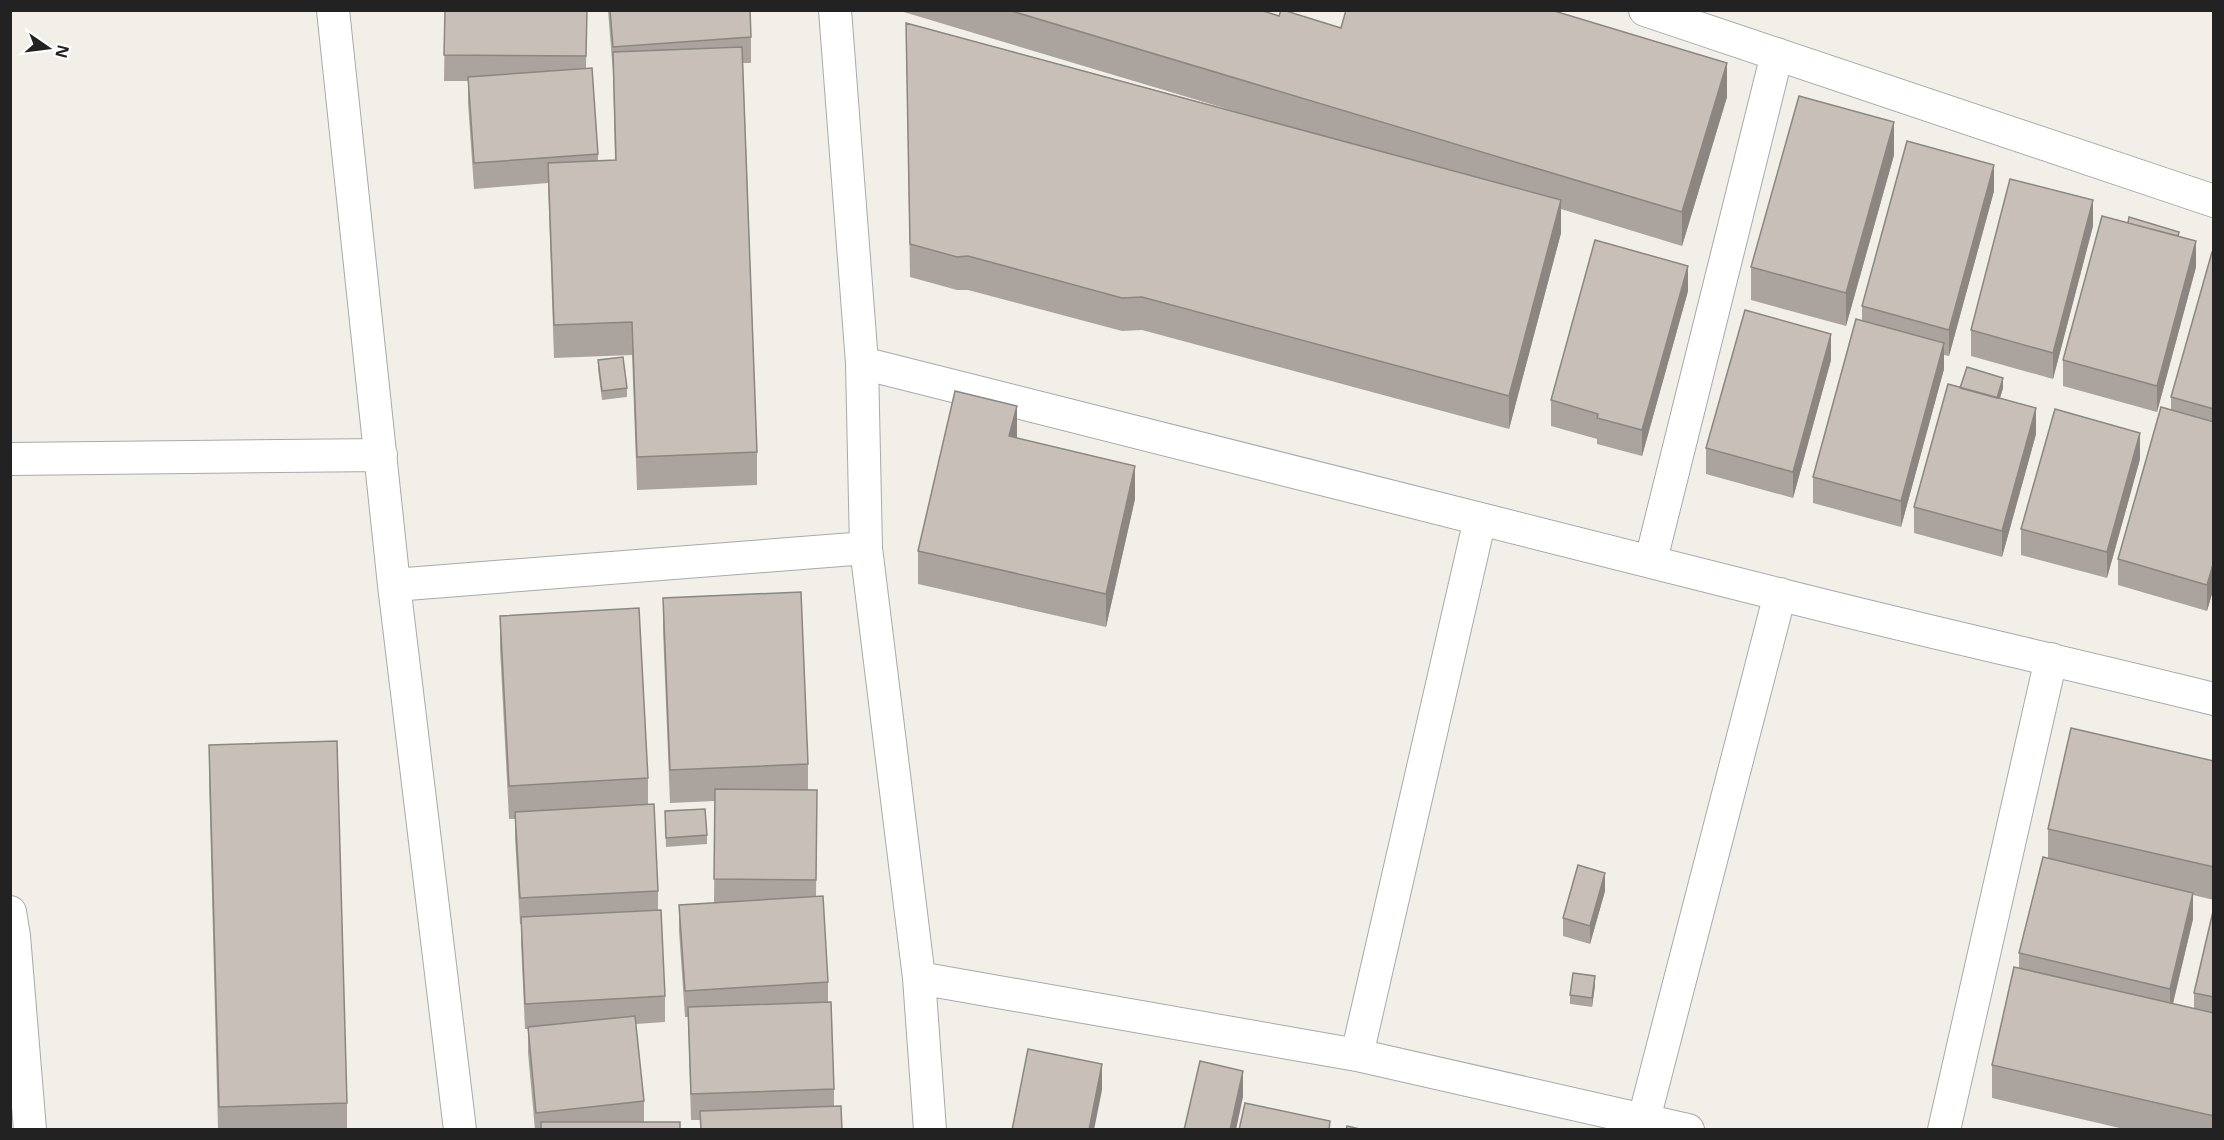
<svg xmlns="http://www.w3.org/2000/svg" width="2224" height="1140" font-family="'Noto Sans',sans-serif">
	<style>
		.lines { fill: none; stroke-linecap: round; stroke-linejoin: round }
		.street-casing { stroke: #a9a9a9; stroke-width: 34 }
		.street { stroke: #fff; stroke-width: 32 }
		.wall { fill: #aba49e }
		.shaded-wall { fill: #8b8681 }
		.building { fill: #c7bfb8; stroke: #8b8681; stroke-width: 1.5 }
	</style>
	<rect width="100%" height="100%" fill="#f2efe9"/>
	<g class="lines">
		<!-- street casing -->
		<g class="street-casing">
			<path id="street" d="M333 10 394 585 460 1130
				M835 10 862 363 866 548 919 978 930 1130
				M1645 10 2214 201
				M862 363C1167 440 1473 515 1778 594 1923 631 2069 663 2214 699
				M10 459 381 455
				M1651 560 1777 54
				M394 585 866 548
				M10 912 14 936 30 1130
				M919 978 1357 1055 1688 1130
				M1357 1055 1480 519
				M1644 1119 1780 594
				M1944 1130 2051 659"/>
		</g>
		<!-- street -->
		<use href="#street" class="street"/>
	</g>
	<!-- wall -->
	<path class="wall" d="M445 10H587L586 68 598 154V161L615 160 613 73 608 10H750L751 37V63H743L757 452V485L637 490 632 355 554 358 548 183 474 189 468 103V81H444Z
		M897 10H1260L1279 16 1341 28 1727 97 1682 246 1561 209V233L1509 429 1142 330 1122 331 968 290H957L910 277 906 23 1234 111Z
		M1894 155 1846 326 1751 300V267Z
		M1994 191 1949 356 1944 355V369L1901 527 1813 503V477L1862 321V306Z
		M2093 226 2053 379 1971 356V330Z
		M2179 237 2196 267 2157 412 2063 386V360Z
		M2214 252V587L2207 611 2118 585V559L2171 410V397Z
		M1688 291 1642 456 1597 444V439L1551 426V400Z
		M598 360 627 388V397L602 400 598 369Z
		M1831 360 1793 498 1706 474V448Z
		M2003 388 2000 398 2036 434 2002 557 1914 533V507Z
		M1017 438 1135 499 1106 627 918 584V551Z
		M2140 459 2107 578 2021 555V529Z
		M663 598 808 764V790H817L816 896 828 982V1002L834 1089V1106L701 1130 700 1120H691L688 1017H685L679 931V905L714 903 715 801 670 803 663 631Z
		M500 616 648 778V804L658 891V910L665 996V1022L636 1024 644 1101V1122L680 1130H535L528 1053V1029H525L521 943V924H520L515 838V819H509L500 649Z
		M209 745 347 1103V1130H218L209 778Z
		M2214 761V900L2193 895V919L2173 1004 2194 1009V993L2214 907V1130H2128L1992 1098V1065L2019 968V953L2048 858V829Z
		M665 811 707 835V844L666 847Z
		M1605 891 1590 944 1563 936V918Z
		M1595 985 1592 1007 1570 1004V995Z"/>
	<!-- shaded-wall -->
	<path class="shaded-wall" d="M1727 63V97L1682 246V212Z
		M1894 122V155L1846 326V293Z
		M1994 165V191L1949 356V330Z
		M1561 200V233L1509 429V396Z
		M2093 200V226L2053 379V353Z
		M2196 241V267L2157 412V386Z
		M1688 266V291L1642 456V430Z
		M1831 334V360L1793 498V472Z
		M1944 343V369L1901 527V501Z
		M2003 378V388L1993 421V412Z
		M1017 406V439L1009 436Z
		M2036 408V434L2002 557V531Z
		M2140 433V459L2107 578V552Z
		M1135 466V499L1106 627V594Z
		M2214 561V587L2207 611V585Z
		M1605 873V891L1590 944V926Z
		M2193 893V919L2170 1015V989Z
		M1595 976V985L1592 1007V998Z
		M1102 1064V1090L1094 1130H1089Z
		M1243 1071V1097L1236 1130H1230Z"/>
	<!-- building -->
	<path class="building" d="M445 10H587L586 56 444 55Z
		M610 10H750L751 37 613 47Z
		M1008 10H1260L1279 16 1281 10H1283L1341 28 1346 10H1551L1727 63 1682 212Z
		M906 23 1561 200 1509 396 1142 297 1122 298 968 256 957 257 910 244Z
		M742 47 757 452 637 457 632 322 554 325 548 163 616 160 613 52Z
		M592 68 598 154 474 163 468 77Z
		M1799 96 1894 122 1846 293 1751 267Z
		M1907 141 1994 165 1949 330 1862 306Z
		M2010 179 2093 200 2053 353 1971 330Z
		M2102 216 2196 241 2157 386 2063 360Z
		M2129 217 2179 232 2178 236 2128 223Z
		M1595 240 1688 266 1642 430 1597 418 1598 414 1551 400Z
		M2212 252H2214V409L2171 397Z
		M1745 310 1831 334 1793 472 1706 448Z
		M1856 319 1944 343 1901 501 1813 477Z
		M623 357 627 388 602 391 598 360Z
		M1967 367 2003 378 1997 398 1960 388Z
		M1948 384 2036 408 2002 531 1914 507Z
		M955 391 1017 406 1009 436 1135 466 1106 594 918 551Z
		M2161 407 2214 422V561L2207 585 2118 559Z
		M2055 409 2140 433 2107 552 2021 529Z
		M801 592 808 764 670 770 663 598Z
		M639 608 648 778 509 786 500 616Z
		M2071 728 2214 761V867L2048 829Z
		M337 741 347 1103 219 1107 209 745Z
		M715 789 817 790 816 880 714 879Z
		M654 804 658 891 520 898 515 812Z
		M705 809 707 835 666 838 665 811Z
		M2043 857 2193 893 2170 989 2019 953Z
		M1578 865 1605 873 1590 926 1563 918Z
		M823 896 828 982 685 991 679 905Z
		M2214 907V997L2194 993Z
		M661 910 665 996 525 1004 521 917Z
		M2014 967 2214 1013V1116L1992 1065Z
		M1573 973 1595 976 1592 998 1570 995Z
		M831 1002 834 1089 691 1094 688 1007Z
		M635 1016 644 1101 536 1113 528 1027Z
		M1028 1049 1102 1064 1089 1130H1012Z
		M1200 1061 1243 1071 1230 1130H1184Z
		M1245 1103 1330 1121 1329 1130H1239Z
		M841 1106 842 1130H701L700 1111Z
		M541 1122H680V1130H541Z
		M1347 1126 1364 1130H1346Z"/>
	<!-- border -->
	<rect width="2224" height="1140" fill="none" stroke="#222222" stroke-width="24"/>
	<!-- north arrow -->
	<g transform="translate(48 48) rotate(104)" stroke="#ffffff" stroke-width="4.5" paint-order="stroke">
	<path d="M0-4.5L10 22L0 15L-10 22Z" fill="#222222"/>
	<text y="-9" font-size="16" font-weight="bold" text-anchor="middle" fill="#222222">N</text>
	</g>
</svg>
